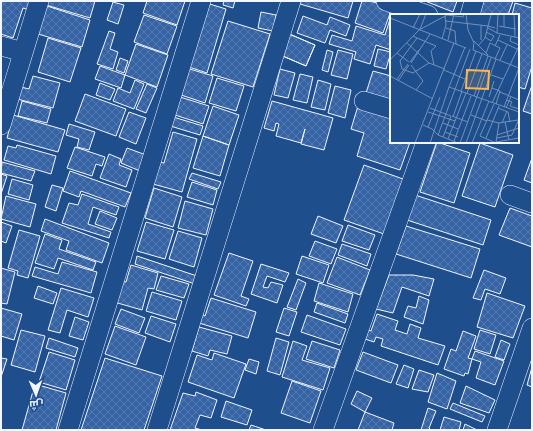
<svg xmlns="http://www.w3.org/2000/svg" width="533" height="431" font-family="'Titillium Web',Cairo,sans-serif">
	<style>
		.building { fill: url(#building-cross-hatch); stroke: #f2f6ff }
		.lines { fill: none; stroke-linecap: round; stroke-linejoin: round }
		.minor-casing { stroke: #f2f6ff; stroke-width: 20 }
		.minor { stroke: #1f4e8c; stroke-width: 19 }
		.inset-road { fill: none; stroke: #7391ba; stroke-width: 1 }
		.view { fill: #ffb74d; fill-opacity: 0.15; stroke: #ffb74d; stroke-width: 2 }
		.inset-edge { fill: none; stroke: #f2f6ff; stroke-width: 2 }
	</style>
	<defs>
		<pattern id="building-cross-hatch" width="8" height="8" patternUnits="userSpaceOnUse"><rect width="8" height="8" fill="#3563a3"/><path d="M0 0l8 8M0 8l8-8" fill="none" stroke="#537ab1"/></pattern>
	</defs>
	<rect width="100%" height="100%" fill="#1f4e8c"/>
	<!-- building -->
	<path class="building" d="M1 1H35L32 11 23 8 13 38 1 34Z
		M47 1H95L90 18 46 5Z
		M147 1H185L177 25 143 13Z
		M224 1H235L233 8 223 5Z
		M301 1H353L348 18 300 4Z
		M362 1H370L392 8 383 33 355 23Z
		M425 1H457L453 12Z
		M482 1H513L508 15H476Z
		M113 2 124 5 118 24 107 20Z
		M203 2 226 9 207 73 183 65Z
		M515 3 532 8V66L525 89 518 87V15H512Z
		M47 6 90 20 82 47 38 34Z
		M261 12 276 15 273 31 258 28Z
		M144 15 177 26 167 54 134 42Z
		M303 16 327 25 330 17 350 25 346 36 330 30 325 43 297 33Z
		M391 16V50L376 45 370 64 354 59 356 52 329 44 332 35 352 41 356 26 385 35Z
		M228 21 270 34 253 87 211 74Z
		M109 31 115 33 110 49 118 52 113 69 97 64Z
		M287 33 315 45 306 66 278 54Z
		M287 33 315 45 306 66 278 54Z
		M48 38 81 48 70 82 38 72Z
		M136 44 168 55 157 87 125 75Z
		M378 49 391 52 386 69 374 66Z
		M327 50 333 52 328 72 322 70Z
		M338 50 353 54 347 79 331 75Z
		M120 58 128 61 124 73 116 70Z
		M100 66 125 75 121 88 95 79Z
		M183 67 213 76 205 103 181 95Z
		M280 69 295 73 288 98 274 95Z
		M373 71 391 76V101L366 93Z
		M300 74 313 77 307 103 293 100Z
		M33 76 60 83 53 108 17 99 21 87 29 89Z
		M217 78 244 86 236 111 209 103Z
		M135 80 144 84 134 109 113 101 118 88 130 93Z
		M318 80 331 84 325 110 311 107Z
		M100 83 115 89 110 100 96 95Z
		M147 84 157 88 146 113 136 109Z
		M532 85V114L523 111Z
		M335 86 351 90 345 118 328 113Z
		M85 94 126 109 116 136 75 121Z
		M180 97 209 106 203 124 175 115Z
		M22 101 51 109 47 123 18 116Z
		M272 101 333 118 324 150 301 144 305 129 301 143 276 136 279 124 276 123 274 131 264 128Z
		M213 106 239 115 229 145 203 136Z
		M358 106 391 114V142H410L400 170 357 156 364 133 351 129Z
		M129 112 146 118 136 144 119 137Z
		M13 115 65 130 58 152 7 138Z
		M170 116 203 126 200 135 167 125Z
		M69 124 95 132 89 150 77 147 79 139 66 135Z
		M173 132 197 139 182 192 153 184 159 162 164 163Z
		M203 136 229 145 220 176 193 168Z
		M437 142 470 153 454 203 420 192Z
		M480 143 513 155 495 207 462 196Z
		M17 145 56 156 51 174 4 160 8 146 16 148Z
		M75 147 105 157 102 166 96 164 92 176 67 168Z
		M127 148 146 155 140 171 121 163Z
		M109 154 121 159 119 165 132 170 126 187 100 178Z
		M532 158V183L524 180Z
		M2 162 35 171 31 181 1 173Z
		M364 165 403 179 384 234 344 220Z
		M70 171 131 193 125 207 81 191 79 197 63 191Z
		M192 173 221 182 218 189 189 179Z
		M1 174 7 176 1 194Z
		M12 179 33 185 29 200 8 194Z
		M192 182 217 190 213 205 187 197Z
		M52 185 63 188 56 211 45 207Z
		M154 188 182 197 173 227 145 218Z
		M82 194 119 207 116 215 93 207 88 224 111 232 109 238 62 223 69 203 78 205Z
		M412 194 491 220 483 245 404 219Z
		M6 196 36 204 30 227 1 219Z
		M185 201 213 209 206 235 178 228Z
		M510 208 532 216V247L499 235Z
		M100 211 117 218 112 230 95 224Z
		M318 216 343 226 336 243 311 234Z
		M45 219 109 243 102 263 66 250 69 241 41 231Z
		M1 222 12 226 6 243 1 241Z
		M146 222 174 230 165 259 137 251Z
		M348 225 375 235 369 250 342 241Z
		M406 226 480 249 471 278 396 254Z
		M19 230 40 236 28 278 17 275 18 271 8 268Z
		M178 231 202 238 194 267 169 259Z
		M45 234 62 240 59 249 96 262 93 270 58 258 54 269 35 263Z
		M315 241 337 249 331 264 309 256Z
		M342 244 371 254 367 266 338 255Z
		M229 253 253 261 241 296 249 299 246 306 214 295Z
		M137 256 197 276 195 284 135 264Z
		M302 256 329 265 323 283 296 274Z
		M337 257 370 270 360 295 327 283Z
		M62 262 97 272 91 293 32 276 35 267 58 274Z
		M261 264 289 273 285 282 267 276 263 287 268 288 271 282 283 285 277 303 251 294Z
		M131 265 158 273 154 289 148 288 142 310 114 302 120 281 126 282Z
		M1 268 15 272 7 304 1 303Z
		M484 270 506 278 500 294 485 289 481 300 473 298Z
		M389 275H413L434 279 429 296 402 287 393 313 376 309Z
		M161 276 189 284 184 298 156 290Z
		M298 279 306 283 296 310 287 307Z
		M319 283 353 294 348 312 314 301Z
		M38 286 57 293 53 304 34 298Z
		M61 288 94 298 88 317 67 310 60 333 48 330Z
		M152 292 182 301 176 320 146 311Z
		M487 293 525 306 513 338 477 327Z
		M419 296 429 300 423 324 404 317 408 306 416 308Z
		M211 298 256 312 248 338 199 323 202 314 205 316Z
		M317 303 348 314 345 323 314 312Z
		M1 308 22 314 14 340 1 336Z
		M284 308 297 312 289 336 276 332Z
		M121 309 145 318 139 333 115 324Z
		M377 314 398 321 395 330 407 334 410 324 421 328 418 338 445 346 438 365 381 346 383 339 376 337 374 342 362 338 365 329 371 331Z
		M307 315 346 329 340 345 301 332Z
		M151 316 176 324 170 342 145 333Z
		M75 317 89 322 83 340 69 336Z
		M115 326 146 337 136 365 105 354Z
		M199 327 232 336 227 354 210 350 208 356 192 351Z
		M21 330 45 336 35 372 11 365Z
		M480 330 496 335 490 354 474 349Z
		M463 331 476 336 468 358 472 359 468 374 465 373 464 376 444 369 451 349 456 351Z
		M49 338 78 348 75 357 46 348Z
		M276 338 289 342 280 375 267 371Z
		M501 340 510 344 504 360 495 357Z
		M293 341 307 346 302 360 330 368 323 390 282 377Z
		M312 341 340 350 334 368 306 359Z
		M475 351 504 361 495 385 476 378 481 362 472 359Z
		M49 352 75 360 66 390 39 382Z
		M363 352 398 365 391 383 356 370Z
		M214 353 246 364 234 398 188 382 197 355 212 360Z
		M1 358 7 359 1 377Z
		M105 358 162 376 144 430H81Z
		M249 359 259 362 256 374 245 370Z
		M404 365 414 369 408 388 396 384Z
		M532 367V387L527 385Z
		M419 370 434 375 428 392 412 389Z
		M437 373 456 381 447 409 428 402Z
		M292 381 321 391 310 423 281 413Z
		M35 384 66 393 56 430H22Z
		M466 386 495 400 489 413 460 403Z
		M357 391 372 398 365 412 351 404Z
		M196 392 217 400 211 418 200 415 195 428 202 430H170L183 393 195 396Z
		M226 401 252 410 247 425 221 417Z
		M453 403 485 416 482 422 450 409Z
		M428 408 436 411 429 428 431 430H421Z
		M365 412 394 423 392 430H358Z
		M444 417 461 422 459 430H440Z
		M465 424 477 430H463Z
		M251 425 266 430H249Z"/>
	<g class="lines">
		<!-- minor casing -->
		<g class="minor-casing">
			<path id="minor" d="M386 1 428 15
				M470 15 474 1
				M1 46 23 52
				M364 101 391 109
				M1 125 39 1
				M510 195 532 203
				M68 430 201 1
				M157 430 291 1
				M323 430 426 142
				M497 430 532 328"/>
		</g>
		<!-- minor -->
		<use href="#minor" class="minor"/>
	</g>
	<!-- overview -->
	<g transform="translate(390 14)">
		<rect width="129" height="129" fill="#1f4e8c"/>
		<path class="inset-road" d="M76 0 78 16 84 29 83 36M96 0H108L107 19 98 14M124 0 125 23M101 1 98 12 105 14M0 4 76 34M56 7 98 12 95 24 88 32M109 12 114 13V0M114 13 126 15M23 14 30 0M56 14 65 17 66 30M30 15 36 0M107 19 129 24M23 22 27 24 10 47 12 55 23 59 39 49 55 55M95 23 101 27 104 22 96 18M121 23 120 27 129 31M27 24 46 32 41 37 44 51M52 25 56 11 55 2M58 26 64 0M91 26V11M108 26 129 36M84 27 98 41M17 29 39 49M105 32 110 21M75 33 59 73 129 98M83 36 129 54M7 39 19 48M96 39 100 29 110 34 105 45M0 46 29 16 57 1 73 3 74 0M110 46 117 31M20 48 29 36M21 49 40 20M21 51 33 67 26 76M54 56 75 65M101 61 113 65M0 62 43 85M7 65 18 50M8 67 19 51M102 74 110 77 106 90M71 77 86 37M110 78 129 86M77 79 92 40M84 82 98 42M99 83 104 67M116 86 122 88 120 92 129 95M102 89 129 32M104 90 90 122 106 129M114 93 129 54M40 94 61 102 53 123M108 94 118 98 120 108M116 94 121 83M38 98 65 107M81 101 97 107M62 102 78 108M63 103 72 77M97 106 109 109M128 106 109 109 106 128 129 124M115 108 119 126M53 109 68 115M112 109 117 97M33 111 42 115 48 121 68 129M38 113 50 83M55 118 68 123M48 121 80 35M107 121 129 114M96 124 109 92M107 124 122 121 129 105M58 125 76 79M64 127 81 82M25 129 64 29M40 129 59 73M70 129 101 44M76 129 106 45M82 129 99 87"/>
		<path class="view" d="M77 56 99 57 98 75 76 74Z"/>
		<rect width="129" height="129" class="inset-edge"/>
	</g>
	<!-- border -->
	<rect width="533" height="431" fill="none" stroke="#f2f6ff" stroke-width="4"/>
	<!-- north arrow -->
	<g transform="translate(36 395) rotate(178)" stroke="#1f4e8c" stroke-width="3" paint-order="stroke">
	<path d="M0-3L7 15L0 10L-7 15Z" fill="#f2f6ff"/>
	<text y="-6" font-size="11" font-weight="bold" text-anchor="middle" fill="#f2f6ff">ش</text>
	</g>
</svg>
